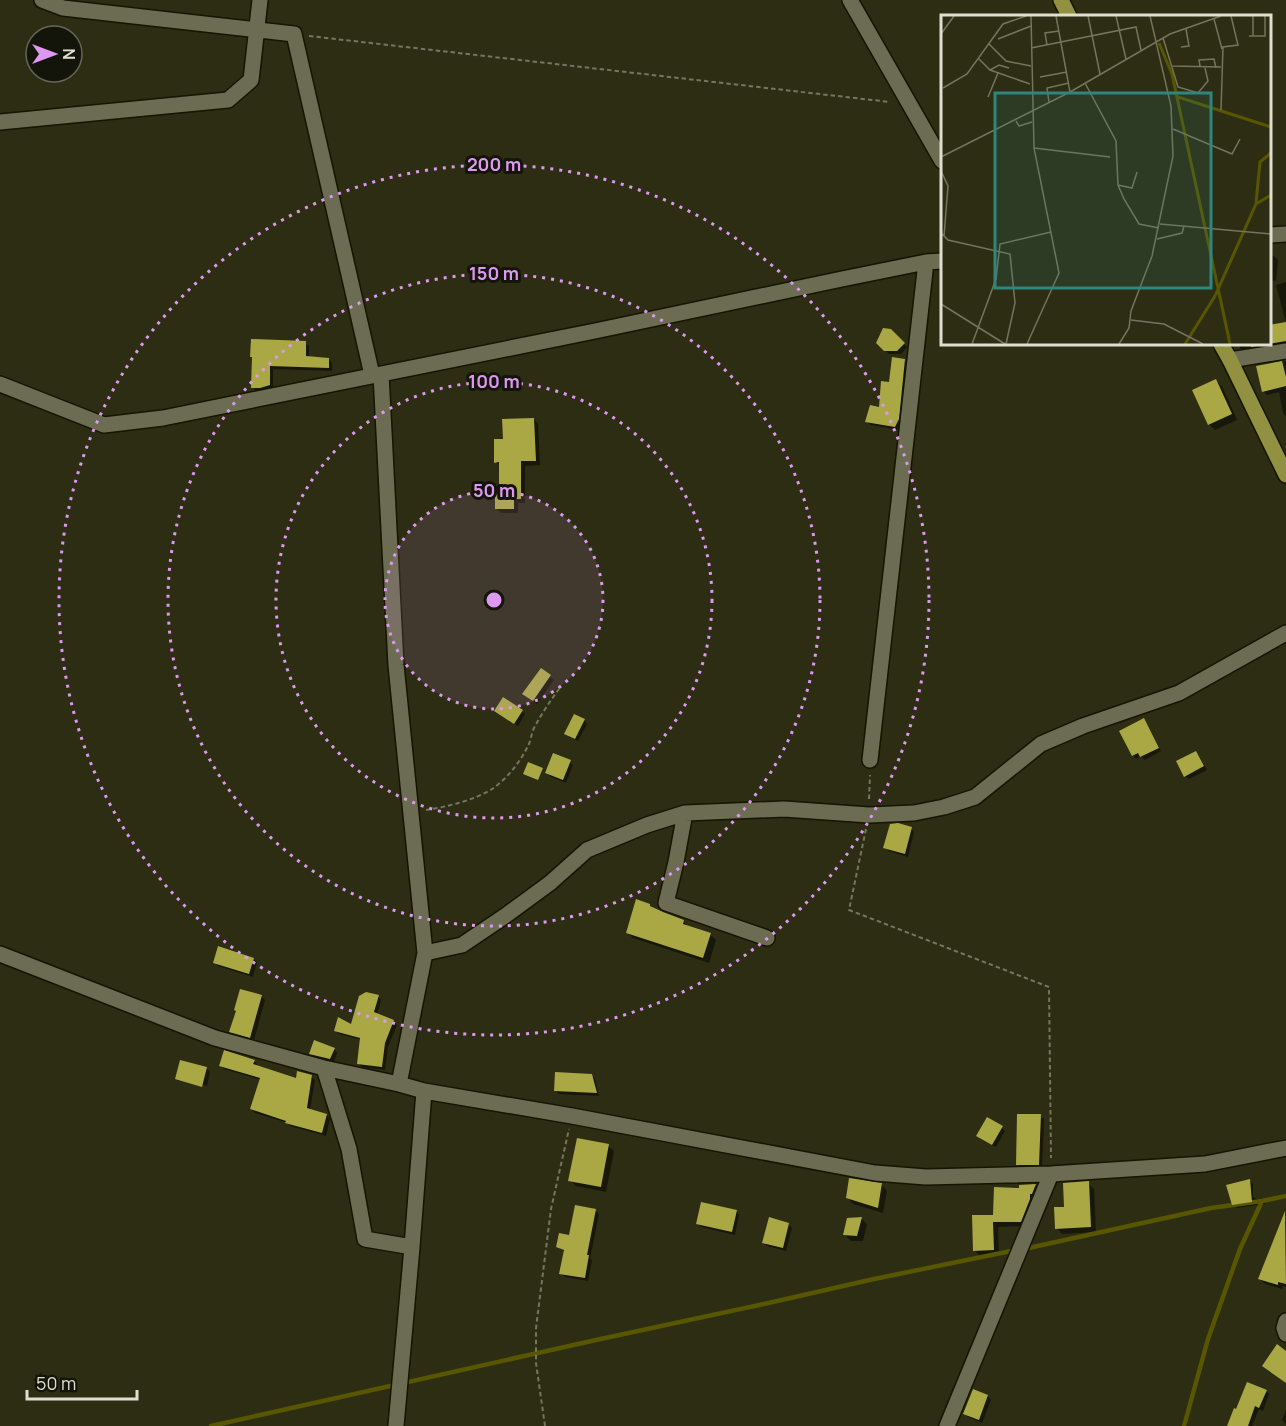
<svg xmlns="http://www.w3.org/2000/svg" width="1286" height="1426" font-family="Manrope,sans-serif">
	<style>
		.shadow { fill: #0007 }
		.lines { fill: none; stroke-linecap: round; stroke-linejoin: round }
		.stream { stroke: #585700; stroke-width: 4.5 }
		.building { fill: #a9a845 }
		.minor-casing { stroke: #151500; stroke-width: 18 }
		.major-casing { stroke: #151500; stroke-width: 18 }
		.path { stroke: #757560; stroke-width: 2; stroke-dasharray: 4.5 3; stroke-linecap: butt }
		.minor { stroke: #6b6c51; stroke-width: 15 }
		.major { stroke: #919141; stroke-width: 15 }
		.ring { fill: none; stroke: #df98f2; stroke-width: 3; stroke-dasharray: 3 6 }
		.inset-river { fill: none; stroke: #585700; stroke-width: 3 }
		.inset-road { fill: none; stroke: #74745f; stroke-width: 1.5 }
		.view { fill: #2e867d; fill-opacity: 0.15; stroke: #2e867d; stroke-width: 3 }
		.inset-edge { fill: none; stroke: #dfdfd0; stroke-width: 3 }
		.centre { fill: #df98f2; stroke: #14150a; stroke-width: 3 }
		.ring-label { font-size: 18px; text-anchor: middle; font-weight: bold; fill: #df98f2; stroke: #14150a; stroke-width: 6; stroke-linejoin: round; paint-order: stroke }
	</style>
	<rect width="100%" height="100%" fill="#2d2d14"/>
	<!-- shadow -->
	<path class="shadow" d="M1270 256H1274L1278 260 1276 281 1270 280Z
		M1286 282V323L1276 285Z
		M1286 323V345L1244 352 1240 348 1239 344H1270Z
		M890 331 907 347 901 354H889L878 343Z
		M305 343 309 346V358L329 359 332 363V371L273 369V388L264 391H257L253 388 254 358Z
		M904 360 908 364 902 423 899 430 871 425 867 422 880 409 890 384Z
		M1286 361V416L1283 413 1279 392 1267 395 1263 391 1258 367Z
		M1216 381 1222 386 1237 420 1215 430 1209 424 1194 390Z
		M534 419 538 424 540 465 525 466V503H518V513H501L496 508 500 495V466L496 462Z
		M541 670 554 680 537 704 528 697Z
		M495 711H522L525 714 518 726Z
		M584 720 587 724 578 741 569 737 566 733Z
		M1143 720 1147 724 1161 751 1145 760 1141 756 1136 759 1133 755Z
		M1196 752 1199 756 1207 770 1189 779 1185 776Z
		M570 762 573 765 566 783 551 777 547 773Z
		M911 829 914 832 908 857 889 851 885 848Z
		M650 905 654 910 683 921 689 927 710 934 716 940 709 963 633 938 627 932Z
		M253 959 257 962 253 977 218 966 214 962Z
		M261 996 265 1000 254 1040 234 1035 231 1031 237 1012Z
		M378 996 381 1000 377 1015 393 1022 397 1025 388 1047 385 1070 362 1067 358 1063 362 1040 339 1034 336 1031 352 1026Z
		M334 1049 337 1053 334 1062 314 1057 311 1053Z
		M254 1061 257 1064V1067L297 1080 311 1076 315 1080 310 1110 327 1115 330 1119 326 1136 290 1126 288 1123 255 1113 251 1109 261 1080 224 1069 221 1066Z
		M182 1062 207 1069 210 1072 207 1086 179 1079V1081L177 1079Z
		M592 1075 595 1079 599 1096 559 1094 556 1091Z
		M1040 1116 1044 1119 1042 1168H1021L1018 1164Z
		M1002 1128 1005 1131 996 1147 981 1139Z
		M608 1146 614 1151 606 1192 576 1186 570 1180Z
		M1249 1180 1253 1184V1197L1266 1204 1237 1208 1233 1204Z
		M1088 1183 1094 1189 1096 1232 1062 1234 1057 1228Z
		M882 1185 887 1191 883 1213 853 1204 848 1198Z
		M1021 1186H1036L1040 1190 1026 1226 998 1227 999 1255H979L974 1250 994 1216 1021 1190Z
		M595 1211 599 1214 590 1259 592 1260 588 1281 565 1277 561 1273 565 1252 558 1247 570 1237Z
		M736 1211 739 1215 735 1235 701 1227 697 1223Z
		M861 1218 867 1224 863 1241H851L845 1235Z
		M1282 1220 1286 1222V1287L1283 1286 1282 1289 1265 1284 1260 1279Z
		M788 1224 792 1228 786 1251 767 1246 764 1243Z
		M1266 1391 1269 1394 1263 1411 1259 1409 1252 1426H1228L1237 1411Z
		M988 1396 991 1400 982 1423 968 1417 964 1413Z
		M1286 1409V1424L1282 1420Z"/>
	<g class="lines">
		<!-- stream -->
		<path class="stream" d="M1024 1249 1211 1208 1262 1201 1286 1196
			M211 1426 596 1340 764 1304 874 1279 1016 1250
			M1184 1426 1208 1339 1240 1249 1262 1201"/>
	</g>
	<!-- building -->
	<path class="building" d="M1286 322V341L1251 347V344H1269V325Z
		M883 328 891 329 905 343 897 351H884L876 343Z
		M251 339 306 341V356L329 358V368L270 366V385L260 388H251L252 357H250Z
		M892 357 905 359 899 419 895 427 865 422 870 405 879 407 881 381 889 382Z
		M1282 361 1286 377V386L1262 392 1256 366Z
		M1216 379 1232 414 1208 425 1192 390Z
		M534 418 536 461H521V499H514V509H495V494H499V462L494 463V439H503L502 419Z
		M541 668 551 675 533 701 522 694Z
		M503 697 523 710 514 724 494 711Z
		M574 714 585 719 575 739 564 734Z
		M1144 718 1159 748 1140 757 1138 753 1132 756 1119 731Z
		M1196 751 1204 766 1184 777 1176 761Z
		M553 753 571 760 563 780 545 773Z
		M528 762 543 768 538 780 523 774Z
		M898 823 912 827 905 854 883 848 890 824Z
		M636 899 650 904V906L663 912 684 920 683 924 711 933 703 958 626 933Z
		M218 946 254 958 249 974 213 963Z
		M240 989 262 995 250 1038 229 1032 236 1011 234 1010Z
		M366 992 379 995 374 1012 394 1020 385 1043 382 1067 357 1064 360 1038 334 1031 338 1017 351 1024 359 996Z
		M314 1040 335 1048 330 1059 309 1054Z
		M224 1050 255 1060 253 1064 296 1078 297 1071 312 1075 307 1108 327 1114 322 1133 285 1123 286 1121 250 1109 260 1078 219 1066Z
		M180 1060 207 1067 202 1087 175 1079Z
		M555 1072 592 1074 597 1093 554 1091Z
		M1017 1114H1041L1039 1165H1016Z
		M987 1117 1003 1126 992 1145 976 1136Z
		M577 1138 609 1144 601 1187 568 1181Z
		M849 1178 882 1183 878 1208 846 1198Z
		M1250 1179 1252 1202 1232 1205 1226 1185Z
		M1089 1181 1091 1227 1055 1229 1054 1207H1064L1063 1183Z
		M1036 1184 1032 1194H1030V1199L1021 1222H993L994 1250 973 1251 972 1215H993L994 1187 1019 1188V1185Z
		M701 1202 737 1210 732 1232 696 1224Z
		M575 1205 596 1209 587 1255H589L585 1278 559 1274 564 1250 556 1247 559 1233 569 1235Z
		M1285 1211 1286 1284 1278 1282V1285L1258 1279Z
		M769 1217 789 1223 783 1248 762 1243Z
		M862 1217 857 1236 843 1235 847 1218Z
		M1277 1344 1286 1351V1383L1262 1366Z
		M1247 1382 1267 1390 1259 1408 1255 1406 1248 1426H1227L1234 1408 1236 1409Z
		M973 1389 988 1395 979 1420 963 1414Z"/>
	<g class="lines">
		<!-- minor casing -->
		<g class="minor-casing">
			<path id="minor" d="M42 0 63 8 294 34 372 375
				M850 0 942 161
				M0 122 228 100 251 80 260 0
				M1270 235 1286 234
				M1230 360 1286 351
				M381 374 396 665 425 953 399 1084
				M0 384 104 425 163 418 595 331 842 279 926 262 942 261
				M870 760 926 262
				M685 813 676 862 666 903 767 938
				M425 953 462 945 505 916 550 883 587 850 647 825 685 813 784 809 869 815 914 813 944 807 975 797 1041 744 1083 726 1179 693 1286 633
				M0 954 215 1038 324 1068 399 1084 424 1091 572 1116 875 1173 926 1177 1051 1174 1205 1164 1286 1148
				M324 1068 349 1149 365 1239 412 1247
				M1286 1321 1284 1328 1286 1334
				M396 1426 412 1247 424 1091
				M947 1426 1051 1174"/>
		</g>
		<!-- major casing -->
		<g class="major-casing">
			<path id="major" d="M1061 0 1069 16
				M1221 344 1230 360 1286 475"/>
		</g>
		<!-- path -->
		<path class="path" d="M309 36 890 102
			M869 799 870 775
			M426 810C446 807 475 800 492 789 507 779 520 762 528 746 531 741 531 734 534 728 541 715 550 701 559 689
			M866 829 849 910 1049 987 1051 1158
			M545 1426 536 1363V1328L551 1209 569 1129"/>
		<!-- minor -->
		<use href="#minor" class="minor"/>
		<!-- major -->
		<use href="#major" class="major"/>
	</g>
	<!-- distance rings -->
	<circle cx="494" cy="600" r="109" fill="#df98f2" fill-opacity=".12"/>
	<g class="ring">
		<circle cx="494" cy="600" r="109"/>
		<circle cx="494" cy="600" r="218"/>
		<circle cx="494" cy="600" r="326"/>
		<circle cx="494" cy="600" r="435"/>
	</g>
	<!-- overview -->
	<g transform="translate(941 15)">
		<rect width="330" height="330" fill="#2d2d14"/>
		<path class="inset-river" d="M218 28 231 59 289 329M237 82 330 112M315 188 319 147 330 138M244 329 274 281 315 189 330 180"/>
		<path class="inset-road" d="M115 1 129 77M147 1 159 59M175 1 185 44M273 4 281 34M0 19 13 1M308 21H324V1M312 21V1M222 23 237 72 257 78 267 66 264 53M57 24 90 11M48 29 65 46 90 51M106 30 104 18 118 16M240 32 248 31 245 14M90 33 195 12 200 35M38 44 49 55 89 69M230 51 280 52M259 51 258 45 273 44 275 53M49 55 58 50 68 53M99 62 126 57M144 68 175 126 177 170 183 184 198 209 218 213M2 73 26 59 62 9 85 1M47 82 57 58M108 87 106 73 128 68M280 95 282 32 297 30 290 1M75 106 78 111 91 107M232 114 291 139 299 124M93 133 169 142M0 142 129 77 229 19 280 1M0 156 7 171 3 221M177 170 191 173 196 157M219 209 330 219M0 218 7 225 69 239 74 288 65 329M216 224 241 218 243 211M0 289 64 329M190 305 223 309 262 329M31 329 55 264 59 229 110 217M86 329 118 258 93 133 90 1M178 329 188 313 190 296 211 241 232 141 230 91 209 1"/>
		<path class="view" d="M54 78H270V273H54Z"/>
		<rect width="330" height="330" class="inset-edge"/>
	</g>
	<circle cx="494" cy="600" r="9" class="centre"/>
	<g class="ring-label">
		<text x="494" y="171">200 m</text>
		<text x="494" y="280">150 m</text>
		<text x="494" y="388">100 m</text>
		<text x="494" y="497">50 m</text>
	</g>
	<!-- north arrow -->
	<g transform="translate(54 54) rotate(90)"><circle r="28" fill="#14150a" stroke="#656659" stroke-width="1.5"/>
	<path d="M0-4.5L10 22L0 15L-10 22Z" fill="#df98f2"/>
	<text y="-9" font-size="16" font-weight="bold" text-anchor="middle" fill="#dfdfd0">N</text>
	</g>
	<!-- scale -->
	<path d="M27 1390v9h110v-9" fill="none" stroke="#dfdfd0" stroke-width="3"/>
	<text x="36" y="1390" font-size="18" fill="#dfdfd0" stroke="#14150a" stroke-width="4.5" paint-order="stroke">50 m</text>
</svg>
